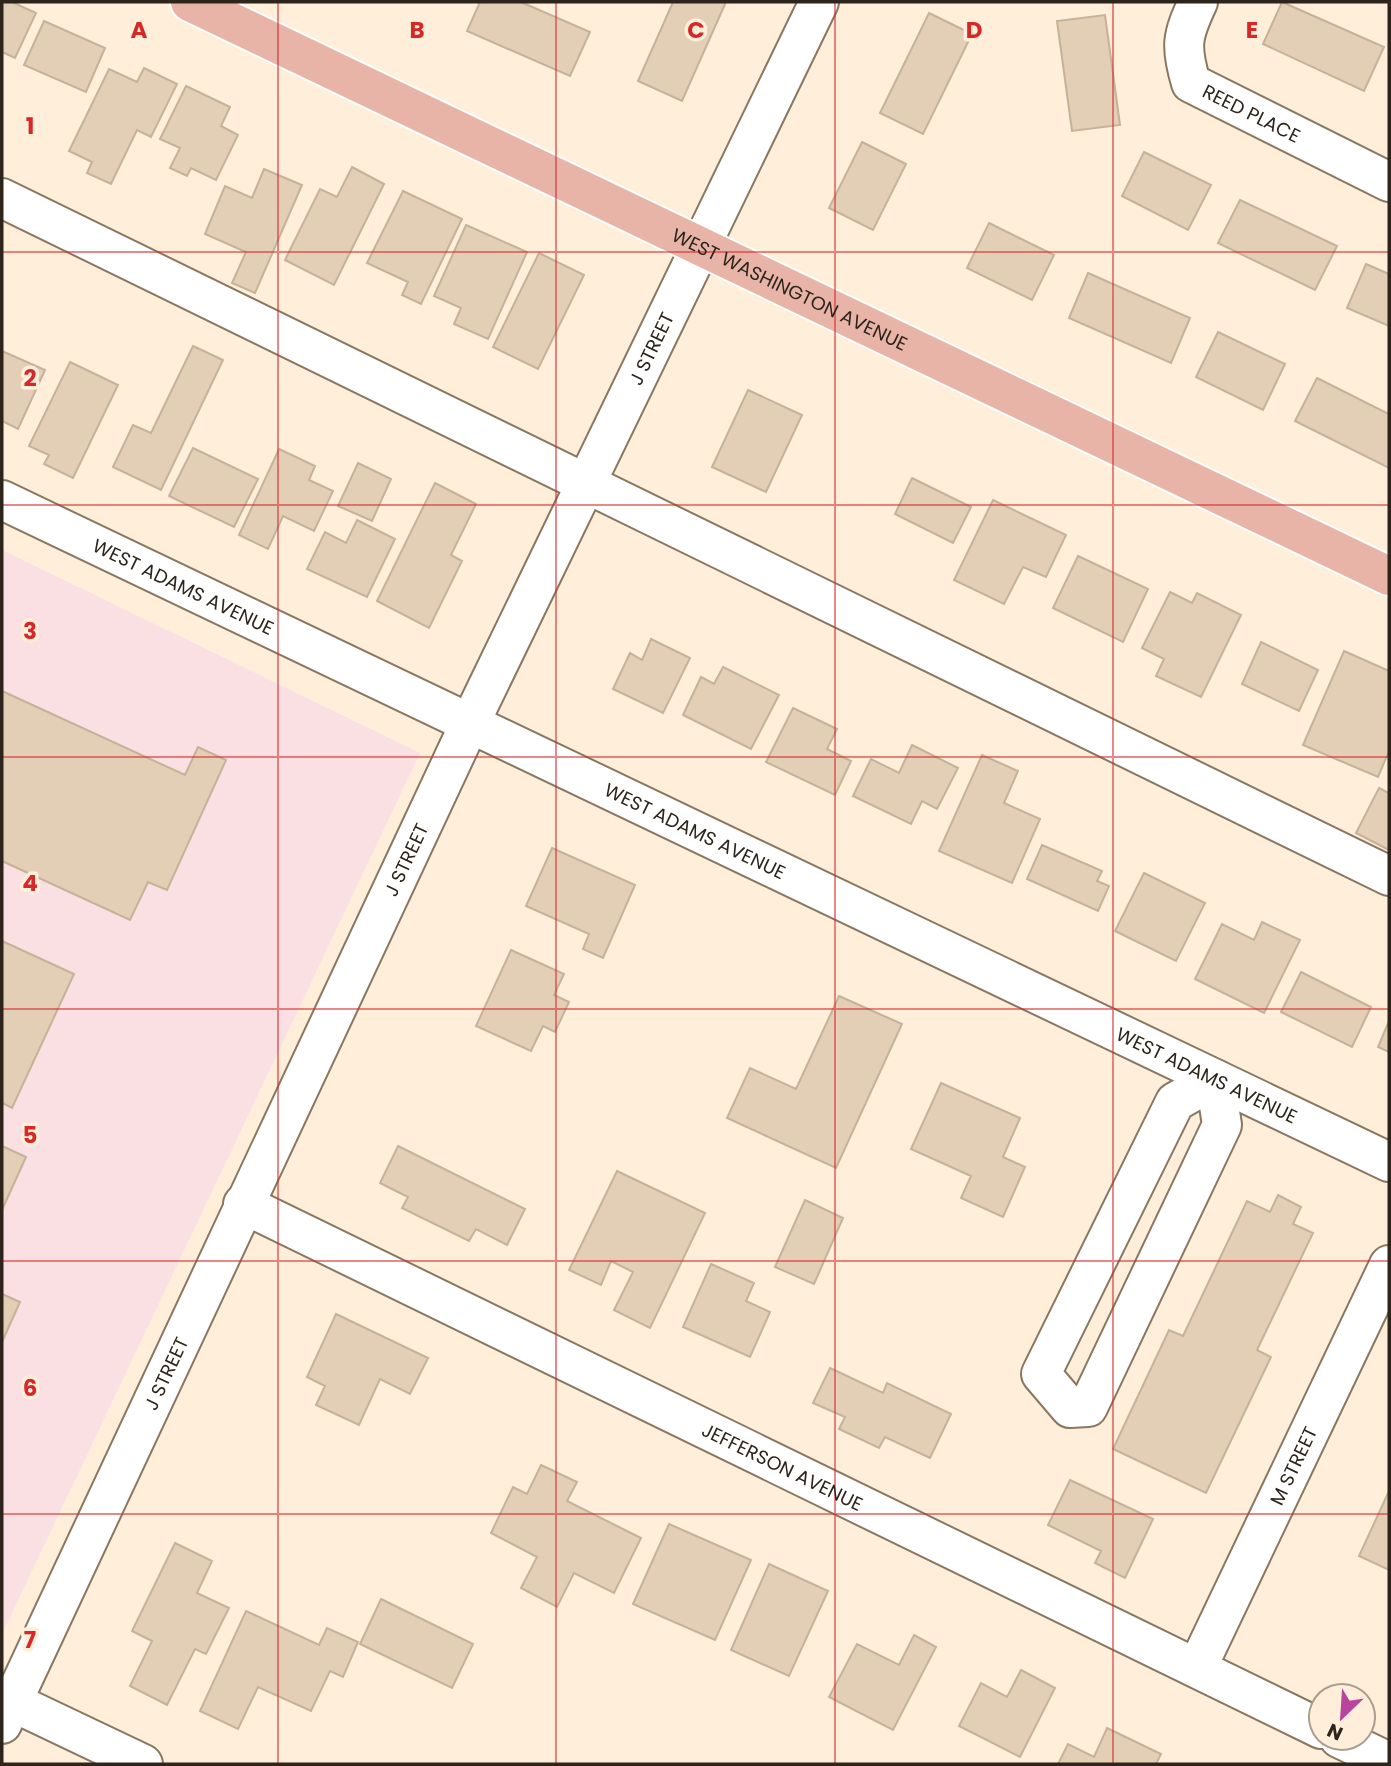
<svg xmlns="http://www.w3.org/2000/svg" width="1391" height="1766" font-family="Poppins,sans-serif">
	<style>
		.education { fill: #fadfe3 }
		.building { fill: #e3ceb6; stroke: #c6b199; stroke-width: 2 }
		.lines { fill: none; stroke-linecap: round; stroke-linejoin: round }
		.minor-casing { stroke: #8a7761; stroke-width: 42 }
		.major-casing { stroke: #fff; stroke-width: 42 }
		.minor { stroke: #fff; stroke-width: 38 }
		.major { stroke: #e7b4a7; stroke-width: 38 }
		.grid { fill: none; stroke: #d62828; stroke-width: 2; stroke-opacity: 0.55 }
		.labels { text-anchor: middle; stroke-width: 7; stroke-linejoin: round; paint-order: stroke }
		.street-label { font-size: 19px; fill: #2d251c; stroke: #ffeeda }
		.grid-label { font-size: 23px; text-anchor: middle; font-weight: bold; fill: #d62828; stroke: #ffeeda; stroke-width: 7; stroke-linejoin: round; paint-order: stroke }
	</style>
	<rect width="100%" height="100%" fill="#ffeeda"/>
	<!-- education -->
	<path class="education" d="M2 550 420 753 2 1634Z"/>
	<!-- building -->
	<path class="building" d="M2 2H12L36 13 15 58 2 52Z
		M480 2H521L590 32 570 76 467 31Z
		M673 2H726L682 101 638 81Z
		M1282 2 1384 47 1364 91 1263 44Z
		M929 13 972 34 923 134 880 113Z
		M1105 15 1120 125 1072 131 1057 21Z
		M44 21 105 48 86 92 24 65Z
		M144 68 177 84 151 137 137 130 111 184 87 173 92 162 69 151 109 69 137 82Z
		M186 86 230 107 221 126 238 135 216 180 191 168 187 176 170 168 180 148 160 139Z
		M862 142 906 164 873 230 829 208Z
		M1144 152 1211 185 1188 230 1122 196Z
		M352 167 384 184 334 285 285 260 320 189 337 197Z
		M264 169 302 185 255 293 232 283 246 252 205 234 225 186 252 198Z
		M403 191 462 219 421 304 402 295 408 282 367 263Z
		M1240 200 1337 246 1315 290 1218 243Z
		M989 223 1054 255 1032 300 967 268Z
		M466 225 527 252 488 339 454 324 461 308 434 296Z
		M539 253 584 275 538 369 493 347Z
		M1366 264 1389 274V326L1347 308Z
		M1088 273 1190 318 1171 363 1069 318Z
		M1218 332 1285 364 1263 410 1196 377Z
		M193 346 223 360 161 490 113 467 133 425 151 433Z
		M2 351 45 370 18 429 2 421Z
		M70 362 118 385 73 478 44 464 49 455 29 446Z
		M1317 378 1389 414V468L1295 421Z
		M748 390 802 415 766 492 712 467Z
		M193 448 258 479 234 527 169 496Z
		M279 449 315 466 309 480 333 491 314 531 283 516 268 549 239 535Z
		M358 463 391 479 372 521 338 506Z
		M912 478 971 507 953 543 895 514Z
		M435 483 476 504 451 555 462 561 429 628 377 601Z
		M993 500 1066 535 1046 577 1023 567 1004 604 954 580Z
		M357 520 395 539 367 597 307 569 325 532 346 543Z
		M1078 556 1148 589 1123 642 1053 608Z
		M1170 592 1192 603 1197 593 1241 615 1201 697 1156 676 1164 659 1142 648Z
		M651 639 690 658 663 713 613 689 630 653 642 660Z
		M1261 642 1318 670 1299 711 1242 684Z
		M1344 651 1389 671V751L1378 777 1303 745Z
		M723 667 779 695 751 749 683 715 701 677 714 684Z
		M2 691 185 775 198 747 226 760 167 890 148 882 130 920 2 861Z
		M793 708 837 729 827 749 851 761 835 795 766 762Z
		M912 745 958 768 937 809 922 801 911 824 853 796 871 759 899 773Z
		M982 755 1018 771 1004 803 1040 819 1012 883 939 851Z
		M1379 788 1389 793V850L1356 833Z
		M1042 845 1102 871 1097 881 1109 886 1098 911 1027 879Z
		M552 848 635 885 603 958 583 949 589 934 526 906Z
		M1144 873 1205 903 1176 961 1115 931Z
		M1262 922 1300 940 1264 1013 1195 979 1222 924 1254 940Z
		M2 941 74 974 12 1108 2 1103Z
		M511 950 564 974 554 995 569 1002 555 1032 543 1026 531 1051 476 1026Z
		M1301 972 1371 1007 1352 1047 1281 1012Z
		M839 996 902 1024 836 1168 727 1118 750 1068 796 1089Z
		M1389 1021V1052L1378 1047Z
		M941 1083 1020 1118 1003 1157 1025 1167 1003 1217 961 1198 971 1176 911 1149Z
		M2 1146 26 1157 2 1210Z
		M398 1146 525 1209 507 1245 476 1229 469 1241 402 1208 408 1197 380 1183Z
		M617 1171 705 1213 650 1328 614 1310 633 1272 611 1261 601 1285 569 1270Z
		M1278 1195 1301 1207 1293 1224 1313 1233 1257 1350 1271 1357 1206 1493 1113 1449 1169 1330 1183 1336 1247 1201 1270 1212Z
		M805 1200 843 1218 814 1284 775 1267Z
		M711 1264 754 1283 746 1301 770 1312 750 1357 683 1327Z
		M2 1294 20 1302 2 1342Z
		M336 1314 428 1358 410 1394 380 1379 359 1425 316 1405 325 1386 307 1377Z
		M830 1368 883 1393 887 1383 951 1414 930 1458 885 1437 879 1448 839 1429 845 1417 813 1403Z
		M541 1465 577 1482 567 1501 641 1538 614 1593 574 1573 557 1607 521 1588 537 1557 491 1533 513 1487 527 1494Z
		M1070 1480 1153 1519 1125 1578 1095 1563 1101 1551 1048 1525Z
		M1389 1491V1570L1359 1556Z
		M669 1524 751 1560 715 1640 633 1604Z
		M175 1543 212 1561 197 1593 229 1608 206 1654 195 1649 167 1705 130 1686 152 1641 132 1631Z
		M769 1564 828 1591 789 1676 731 1650Z
		M381 1599 473 1644 452 1688 360 1644Z
		M246 1611 319 1645 327 1628 358 1642 343 1677 330 1671 311 1711 258 1687 238 1729 200 1711Z
		M914 1635 936 1647 893 1730 829 1697 857 1644 899 1665Z
		M1021 1670 1055 1688 1020 1757 959 1726 981 1683 1007 1697Z
		M1107 1728 1161 1754 1156 1764H1058L1068 1744 1094 1757Z"/>
	<g class="lines">
		<!-- minor casing -->
		<g class="minor-casing">
			<g id="minor">
				<path id="s1" d="M1198 2C1182 36 1180 46 1191 83L1389 182"/>
				<path d="M2 198 1389 876"/>
				<path id="s2" d="M2 500 1389 1162"/>
				<path d="M1215 1079 1222 1125 1088 1407 1070 1408 1041 1374 1175 1102Z"/>
				<path id="s3" d="M243 1204 1321 1729"/>
				<path id="s4" d="M1197 1668 1389 1265"/>
				<path d="M2 1697 143 1764"/>
				<path id="s5" d="M2 1724 470 723 819 2"/>
				<path d="M1339 1738 1389 1762"/>
			</g>
		</g>
		<!-- major casing -->
		<g class="major-casing">
			<g id="major">
				<path id="s6" d="M190 2 1389 576"/>
			</g>
		</g>
		<!-- minor -->
		<use href="#minor" class="minor"/>
		<!-- major -->
		<use href="#major" class="major"/>
	</g>
	<!-- grid -->
	<path class="grid" d="M278 2V1764M556 2V1764M835 2V1764M1113 2V1764M2 252H1389M2 505H1389M2 757H1389M2 1009H1389M2 1261H1389M2 1514H1389"/>
	<g class="labels">
		<!-- street labels -->
		<g class="street-label">
			<text dy="7" stroke="none"><textPath href="#s1" startOffset="152">REED PLACE</textPath></text>
			<text dy="7" stroke="none"><textPath href="#s6" startOffset="665">WEST WASHINGTON AVENUE</textPath></text>
			<text dy="7" stroke="none"><textPath href="#s5" startOffset="1521">J STREET</textPath></text>
			<text dy="7" stroke="none"><textPath href="#s2" startOffset="201">WEST ADAMS AVENUE</textPath></text>
			<text dy="7" stroke="none"><textPath href="#s2" startOffset="768">WEST ADAMS AVENUE</textPath></text>
			<text dy="7" stroke="none"><textPath href="#s5" startOffset="954">J STREET</textPath></text>
			<text dy="7" stroke="none"><textPath href="#s2" startOffset="1335">WEST ADAMS AVENUE</textPath></text>
			<text dy="7" stroke="none"><textPath href="#s5" startOffset="387">J STREET</textPath></text>
			<text dy="7" stroke="none"><textPath href="#s3" startOffset="600">JEFFERSON AVENUE</textPath></text>
			<text dy="7" stroke="none"><textPath href="#s4" startOffset="224">M STREET</textPath></text>
		</g>
	</g>
	<g class="grid-label">
		<text x="139" y="38">A</text>
		<text x="417" y="38">B</text>
		<text x="696" y="38">C</text>
		<text x="974" y="38">D</text>
		<text x="1252" y="38">E</text>
		<text x="30" y="134">1</text>
		<text x="30" y="386">2</text>
		<text x="30" y="639">3</text>
		<text x="30" y="891">4</text>
		<text x="30" y="1143">5</text>
		<text x="30" y="1396">6</text>
		<text x="30" y="1648">7</text>
	</g>
	<!-- border -->
	<rect width="1391" height="1766" fill="none" stroke="#2d251c" stroke-width="7"/>
	<!-- north arrow -->
	<g transform="translate(1342 1717) rotate(205)"><circle r="33" fill="#ffeeda" stroke="#ab9e8e" stroke-width="2"/>
	<path d="M0-5L12 26L0 18L-12 26Z" fill="#b7459e"/>
	<text y="-10" font-size="19" font-weight="bold" text-anchor="middle" fill="#2d251c">N</text>
	</g>
</svg>
